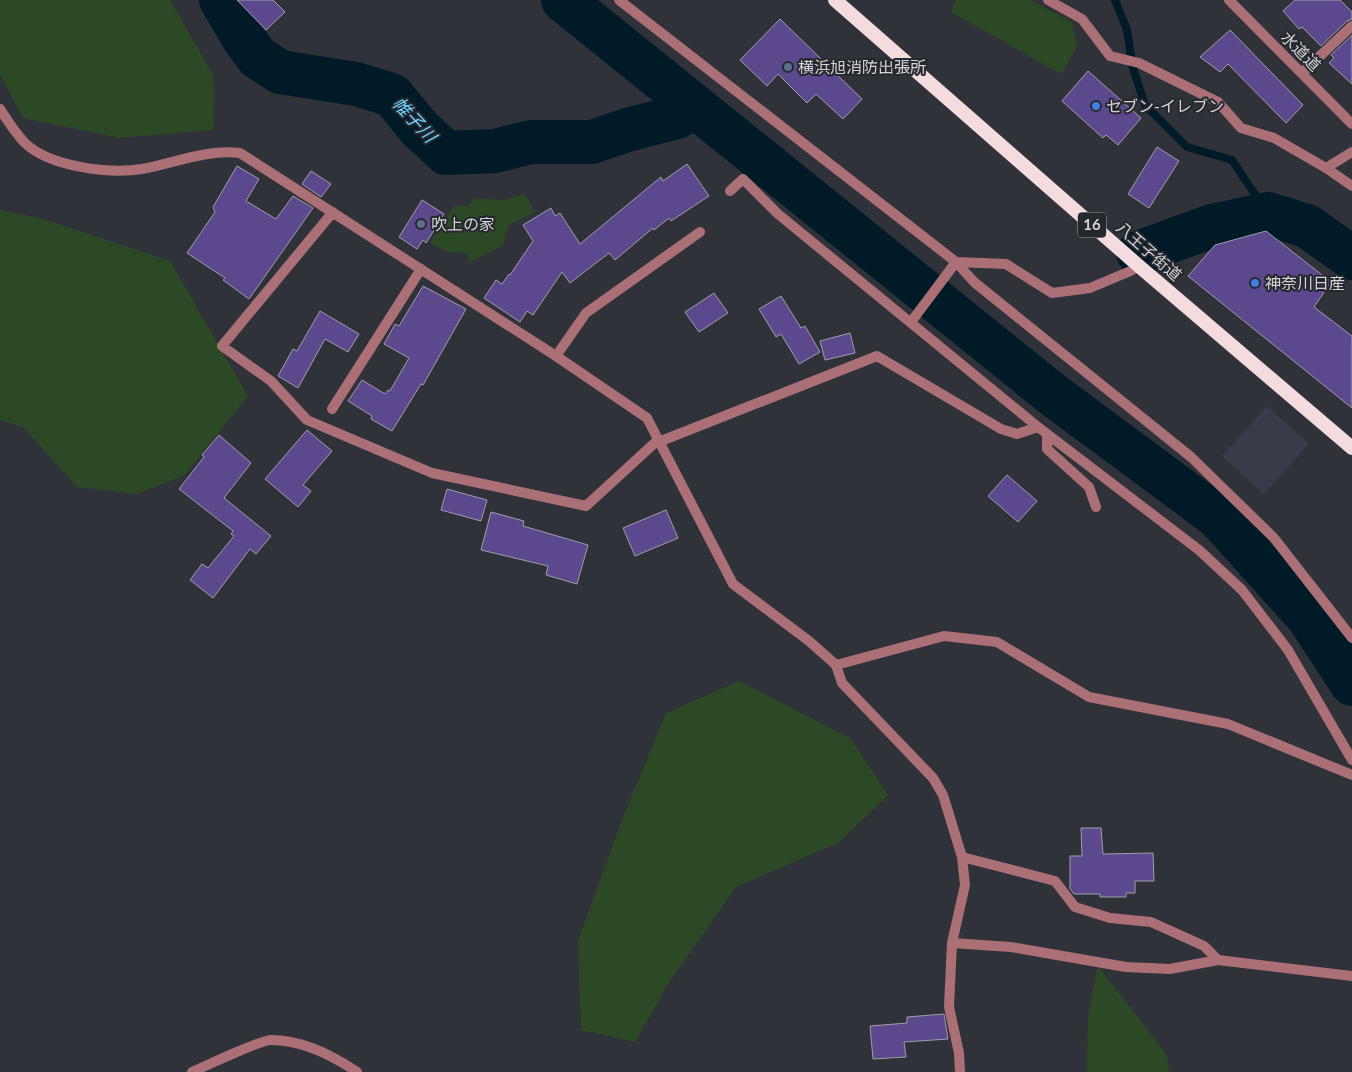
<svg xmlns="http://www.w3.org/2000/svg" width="1352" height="1072" font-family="Lato,'Noto Sans JP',sans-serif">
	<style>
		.built { fill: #373c48 }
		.green { fill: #2c4926 }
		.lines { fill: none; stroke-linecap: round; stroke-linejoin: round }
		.stream { stroke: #001b27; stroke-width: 8 }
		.river { stroke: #001b27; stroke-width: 44 }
		.building { fill: #5c498d; stroke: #a09ea7 }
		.service { stroke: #ab7075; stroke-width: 10 }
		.minor { stroke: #ab7075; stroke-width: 10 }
		.tertiary { stroke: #ab7075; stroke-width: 10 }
		.trunk { stroke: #f4dbdd; stroke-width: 14 }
		.service-dot { fill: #5c6f8a; stroke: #26282f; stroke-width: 2 }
		.shop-dot { fill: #3f7fe0; stroke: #26282f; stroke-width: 2 }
		.labels { text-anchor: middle; stroke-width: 4; stroke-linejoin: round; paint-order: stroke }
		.shield { fill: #26282f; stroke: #9ea0a5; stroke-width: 1 }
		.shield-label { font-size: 15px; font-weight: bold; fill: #d2d4d8 }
		.street-label { font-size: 16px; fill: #d2d4d8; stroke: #26282f }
		.poi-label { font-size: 16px; fill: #d2d4d8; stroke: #26282f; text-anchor: start }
		.water-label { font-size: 18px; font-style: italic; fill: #70d1fd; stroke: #26282f }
	</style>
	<rect width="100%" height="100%" fill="#303239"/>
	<!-- built -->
	<path class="built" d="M1267 406 1309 444 1264 494 1222 456Z"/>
	<!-- green -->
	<path class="green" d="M0 0H170L213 75 214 130 119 138 23 118 0 74Z
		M956 0H1030L1072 22 1077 47 1061 74 951 12Z
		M525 194 535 212 509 225 503 245 467 264 469 253 447 252 430 243 455 205 468 207 475 198 503 200Z
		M0 210 43 219 170 261 248 396 185 475 137 494 77 487 23 427 0 420Z
		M739 681 850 738 888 795 838 843 736 887 668 984 635 1042 581 1030 578 941 622 820 666 713Z
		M1098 966 1167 1055 1169 1072H1087L1088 1017Z"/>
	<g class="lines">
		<!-- stream -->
		<path class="stream" d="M1115 0 1127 30 1133 68 1145 105 1187 147 1232 160 1268 214"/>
		<!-- river -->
		<path class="river" d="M221 0 242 36 257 57 280 72 356 84 392 95 419 128 446 153 495 151 531 142H592L627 130 677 117 695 106
			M563 0 1052 394 1218 517 1308 617 1352 684
			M1138 253 1212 226 1268 214 1307 226 1352 258"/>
	</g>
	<!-- building -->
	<path class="building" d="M237 0H273L285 12 266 30Z
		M1295 0H1340L1352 12V19L1347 21 1321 46 1302 27 1299 29 1283 11Z
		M780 19 862 99 843 119 816 94 807 103 778 74 767 86 740 60Z
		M1230 30 1303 105 1286 123 1228 64 1220 72 1200 57Z
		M1352 35V84L1329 63 1334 58 1331 55Z
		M1088 71 1141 118 1118 145 1106 135 1103 138 1062 101Z
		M1157 147 1179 161 1149 208 1128 194Z
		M687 164 709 196 671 221 669 218 654 230 653 228 615 260 609 253 570 283 562 272 533 315 527 311 520 322 484 298 496 280 502 284 509 274 510 275 533 241 523 225 551 208 555 216 560 213 580 244 661 177 663 181Z
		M237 166 259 179 246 201 276 219 293 196 313 208 249 299 223 280 225 278 187 253 215 212 213 207Z
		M311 171 331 184 321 197 302 184Z
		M422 200 444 214 426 243 423 240 417 249 399 237Z
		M1266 231 1331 282 1314 307 1352 336V408L1188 276 1215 245Z
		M423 286 466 309 423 385 421 384 392 431 371 419 372 416 348 401 362 380 385 394 388 390 390 391 409 358 384 344 395 324 399 326Z
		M714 293 728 313 699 332 685 312Z
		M781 296 801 328 805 326 820 352 799 364 781 334 776 337 759 309Z
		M320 311 359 334 348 352 325 339 298 388 278 376 293 349 297 351Z
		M850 333 855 353 825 360 820 341Z
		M307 430 332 451 303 485 311 491 298 507 265 479Z
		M219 435 251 463 224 498 271 536 256 554 250 549 213 598 190 580 202 564 208 568 234 536 231 534 233 531 179 489 204 457 202 455Z
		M1007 475 1037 501 1018 522 988 496Z
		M447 489 487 500 481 521 441 510Z
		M666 510 678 538 635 556 623 528Z
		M491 512 524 521 523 526 588 545 577 584 546 575 548 566 481 550Z
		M1081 828H1101L1103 854 1153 853 1154 881H1135V893H1126V897H1100V894H1074L1070 889V856H1082Z
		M944 1014 948 1039 904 1042 906 1057 873 1059 870 1026 907 1023V1017Z"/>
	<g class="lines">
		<!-- service -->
		<path class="service" d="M1326 168 1352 186
			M556 356 586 313 700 232
			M332 409 421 269"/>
		<!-- minor -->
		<path class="minor" d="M619 0 956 262 974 282 1191 457 1274 538 1352 638
			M1048 0 1082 19 1110 56 1139 63 1218 102 1241 128 1274 138 1326 168 1352 152
			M1302 73 1352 26
			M0 109C7 120 16 134 25 143 50 167 109 174 142 169 175 163 206 149 240 153L556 356 647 418 733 584 809 641 836 665 944 636 997 642 1089 697 1228 724 1352 775
			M730 191 743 179 778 214 1038 427 1199 550 1242 590 1288 650 1352 760
			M333 212 222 346 271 381 307 420 432 473 586 506 659 439
			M911 322 956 262 1006 264 1052 293 1090 288 1140 267
			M1047 434V449L1089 487 1096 507
			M661 441 877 356 1001 429 1017 434 1038 427
			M836 665 842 683 933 778 943 795 962 857 965 885 952 943 949 1007 959 1053 960 1072
			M962 857 1055 881 1075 907 1110 918 1151 922 1204 946 1218 960 1352 976
			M952 943 1011 947 1126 967 1170 969 1218 960
			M192 1072C206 1066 260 1040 271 1040 302 1040 332 1055 357 1072"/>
		<!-- tertiary -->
		<path class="tertiary" d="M1229 0 1352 124"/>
		<!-- trunk -->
		<path class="trunk" d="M835 0 1140 267 1352 448"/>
	</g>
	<!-- markers -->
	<g class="service-dot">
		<circle cx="788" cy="67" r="5"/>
		<circle cx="421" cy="224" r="5"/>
	</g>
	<g class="shop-dot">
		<circle cx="1096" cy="106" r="5"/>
		<circle cx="1255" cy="283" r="5"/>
	</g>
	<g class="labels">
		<!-- shield labels -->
		<rect class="shield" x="1078" y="212.5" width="28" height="25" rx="4"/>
		<g class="shield-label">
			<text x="1092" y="230">16</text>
		</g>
		<!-- street labels -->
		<g class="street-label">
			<text transform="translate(1301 51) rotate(45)" y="6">水道道</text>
			<text transform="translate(1149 251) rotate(41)" y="6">八王子街道</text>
		</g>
		<!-- poi labels -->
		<g class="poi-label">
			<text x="798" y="73">横浜旭消防出張所</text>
			<text x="1106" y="112">セブン-イレブン</text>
			<text x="431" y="230">吹上の家</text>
			<text x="1265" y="289">神奈川日産</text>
		</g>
		<!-- water labels -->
		<g class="water-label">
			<text transform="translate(414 120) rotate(47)" y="6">帷子川</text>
		</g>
	</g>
</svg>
